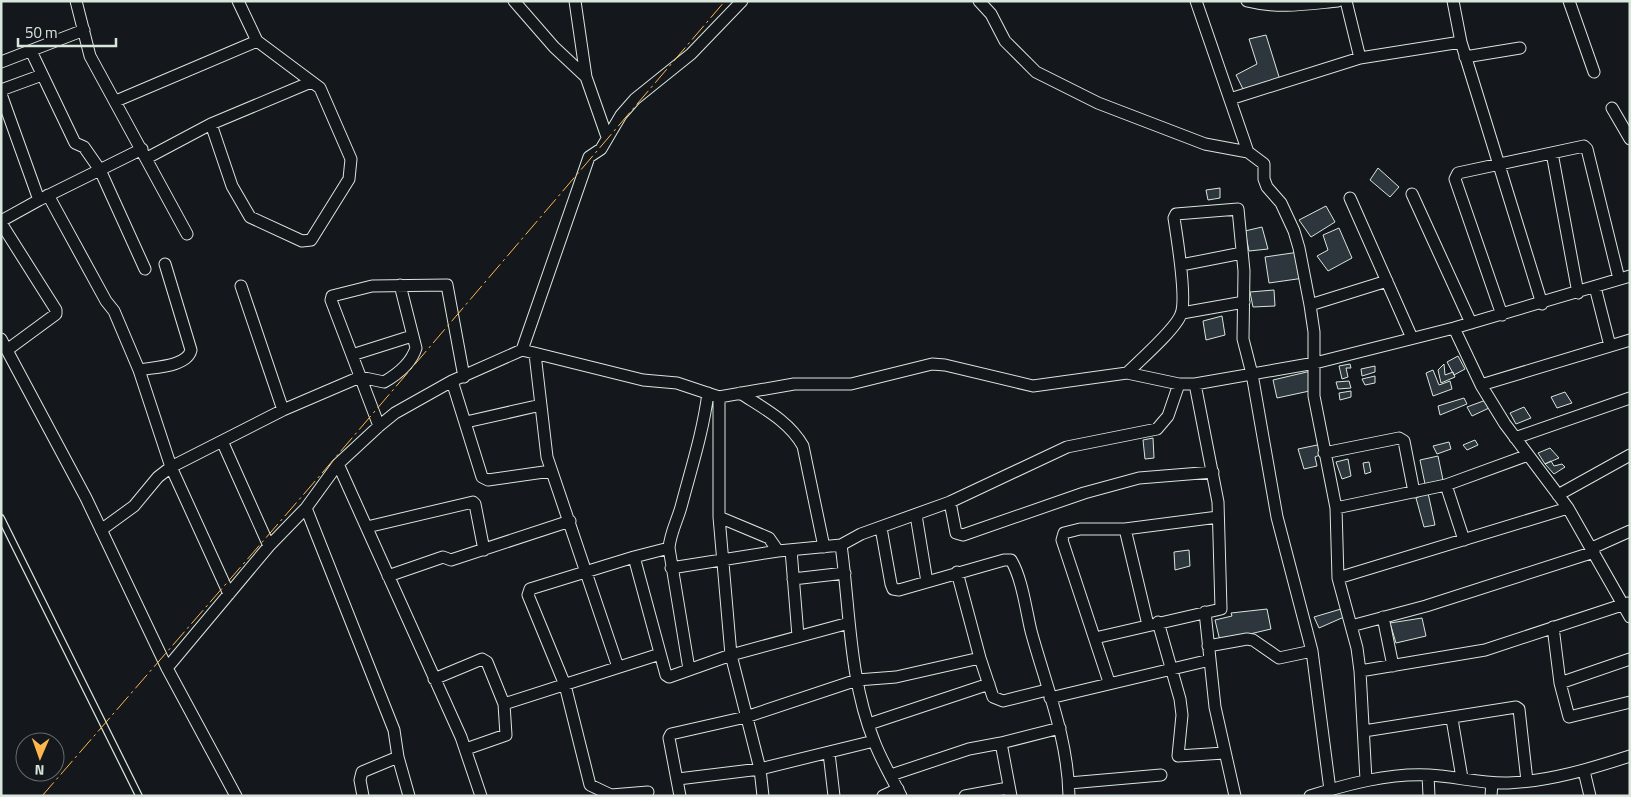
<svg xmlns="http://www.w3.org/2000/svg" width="1631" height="797" font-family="'Titillium Web',sans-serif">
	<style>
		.building { fill: #2c363c; stroke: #d8e6dc }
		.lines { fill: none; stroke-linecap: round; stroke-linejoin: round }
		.service-casing { stroke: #d8e6dc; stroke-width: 8 }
		.minor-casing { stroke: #d8e6dc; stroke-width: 13 }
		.service { stroke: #14181c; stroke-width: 5.5 }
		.minor { stroke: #14181c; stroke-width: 11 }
		.power { stroke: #ffb74d; stroke-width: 1; stroke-dasharray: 18 4 2.5 4; stroke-linecap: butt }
	</style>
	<rect width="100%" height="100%" fill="#14181c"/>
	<!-- building -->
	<path class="building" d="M1266 35 1280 80 1266 85 1265 82 1244 91 1236 75 1257 64 1249 39Z
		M1378 168 1399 187 1390 197 1370 180Z
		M1220 188V198L1208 200 1206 190Z
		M1326 206 1335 222 1311 237 1299 220Z
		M1262 227 1268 249 1249 251 1245 231Z
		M1339 228 1352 258 1328 271 1317 256 1328 250 1323 235Z
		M1299 252 1304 278 1269 283 1265 257Z
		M1274 290 1275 306 1253 307 1250 292Z
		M1222 316 1225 335 1206 340 1203 321Z
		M1458 356 1465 369 1454 375 1447 362Z
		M1350 364 1351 368H1346L1348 377 1342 379 1339 366Z
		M1444 364 1445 375 1453 372 1455 377 1441 383 1438 370Z
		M1375 366V372L1362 376 1361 369Z
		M1433 370 1439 385 1450 381 1452 389 1433 396 1426 373Z
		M1311 371 1314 390 1277 398 1273 380Z
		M1375 376V383L1365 385 1362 379Z
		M1349 381 1351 388 1338 389 1336 382Z
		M1351 391V397L1340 400 1339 393Z
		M1565 392 1572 403 1557 408 1551 397Z
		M1464 398 1467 404 1440 415 1438 406Z
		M1486 400 1489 408 1472 416 1467 407Z
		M1524 407 1531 418 1516 424 1510 413Z
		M1153 438 1154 458 1145 459 1143 440Z
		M1475 440 1478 445 1467 450 1463 445Z
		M1449 442 1451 449 1437 454 1433 446Z
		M1322 444 1324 453 1315 457 1317 466 1304 469 1298 449Z
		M1550 448 1559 458 1545 464 1538 453Z
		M1438 456 1443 480 1425 484 1420 460Z
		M1348 459 1351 476 1342 479 1336 462Z
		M1551 461 1554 466 1562 464 1565 467 1554 474 1545 464Z
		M1369 462 1371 472 1365 474 1363 463Z
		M1428 493 1435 525 1424 527 1416 498Z
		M1189 550 1190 566 1175 570 1174 552Z
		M1267 609 1271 629 1220 641 1215 620 1232 616 1231 613Z
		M1341 609 1344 617 1319 628 1314 617Z
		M1422 618 1426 636 1396 643 1390 623Z"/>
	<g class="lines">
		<!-- service casing -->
		<g class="service-casing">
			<path id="service" d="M1 518 139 796"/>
		</g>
		<!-- minor casing -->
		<g class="minor-casing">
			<path id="minor" d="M76 1 90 56 187 234
				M514 1 554 47 586 77
				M575 1 586 77 607 137
				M979 1 991 14 1005 41 1036 72 1098 103 1205 144 1248 152
				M1196 1 1248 152 1264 164V179L1267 187 1281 203 1294 231 1299 248 1310 305 1314 332V396L1336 508 1338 578 1357 648 1360 671 1366 780
				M1247 1C1279 9 1307 4 1338 1
				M1346 1 1360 58
				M1453 1 1461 42 1542 304
				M1569 1 1594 72
				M31 51 75 143 84 147 100 170 145 269
				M1465 57 1520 48
				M1 62 84 30
				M1 90 42 75
				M1 94 39 200
				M1230 99 1360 58 1461 42
				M116 101 257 41
				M1612 108 1630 139
				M211 124 232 186 250 217 302 241 311 240 349 179 351 159 320 88 257 41 238 1
				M1552 153 1578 293
				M147 158 211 124 311 82
				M1412 194 1471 323
				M48 195 106 301 114 311 139 370 171 467 229 594
				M1350 198 1412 338
				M1 221 39 200 142 149
				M1 223 56 310V314L7 350
				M1181 265 1242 253
				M241 286 283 410
				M1595 287 1610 346
				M1310 305 1387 281
				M1182 313 1244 302
				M1502 315 1455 179 1458 173 1584 146 1587 149 1619 279
				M1454 328 1481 385 1505 424 1568 508 1630 617
				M1 339 86 498 167 668 236 796
				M522 350 643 380 677 383 719 397 794 384H851L932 364 945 365 1033 386 1127 373 1179 384H1195L1315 363 1454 328 1630 276
				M535 354 547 457 618 667
				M352 355 412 336
				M139 370C154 367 187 367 191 350L165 264
				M1127 373C1140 360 1176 329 1181 314 1187 299 1177 237 1174 218L1176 214 1238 209 1244 271 1243 339 1252 374 1277 517 1312 651 1330 790
				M452 381 482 477 488 480 551 471
				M1481 385 1630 340
				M740 393C763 408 789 421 803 446L824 547
				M719 397V517L731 655 760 769 763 796
				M466 422 541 405
				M379 426 331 300 332 296 372 286 447 285 464 377
				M1515 438 1630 398
				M222 441 269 546
				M1324 453 1399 438 1404 441 1414 492
				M338 464 461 737 481 796
				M1446 485 1464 540
				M1558 495 1630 455
				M950 502 956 533 963 535 1084 493 1139 478 1213 472
				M306 508 394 730 398 757 409 796
				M1336 508 1446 485 1528 455
				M916 515 927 582
				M719 517 769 538 778 551
				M367 527 473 502 475 504 484 550
				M881 528 891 584 893 589 899 590 1004 560H1011C1022 578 1026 610 1031 631 1046 686 1068 738 1069 796
				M1125 529 1148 625
				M101 530 134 506 158 477 171 467 283 410 360 377 384 382C398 374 411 364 416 348L400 285
				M841 545C850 610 849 679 874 741 881 760 892 778 901 796
				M1592 548 1630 531
				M791 550 798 636
				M634 557 666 675 669 677 731 655 849 623
				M671 568 778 551 841 545 861 534 950 502 1067 447 1157 429 1168 416 1179 384
				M957 572 980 658 993 697 1003 701 1047 690
				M388 576 443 557 451 560 570 521
				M1338 578 1568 508
				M793 579 845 573
				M1205 612 1215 707 1235 796
				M1383 617 1393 666
				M1158 622 1180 699 1182 715 1178 756 1224 753
				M1351 626 1426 606 1594 552
				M1553 627 1560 683 1569 717 1630 702
				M1095 638 1221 609 1218 502 1195 384
				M1208 646 1247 639 1253 640 1279 658 1312 651
				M167 668 269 546 306 508 338 464 379 426 395 413 452 381 522 350 589 157 601 149 621 115 635 99 691 54 742 1
				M689 669 669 548C670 534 677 521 681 507 691 469 703 432 708 393
				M1360 671 1485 650 1628 603
				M434 679 482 659 487 662 504 704 506 735 466 749
				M1109 682 1062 540 1064 533 1080 529H1125L1218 517
				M1560 683 1630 659
				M1050 698 1210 660
				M504 704 660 654
				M1452 719 1462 778
				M869 724 989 684
				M1364 731 1516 707 1519 709 1527 781
				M1001 743 1011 796
				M829 753 834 796
				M1584 771 1590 796
				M891 775 969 749 1001 743 1060 728
				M1428 775 1429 796
				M678 779 760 769 874 741
				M1069 783 1161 775
				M648 792 611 795 590 785 565 685 528 595 530 589 634 557 669 548
				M363 796 360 780 362 772 398 757
				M680 796 669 738 671 734 746 717 857 680 896 677 980 658
				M883 796 898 789
				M965 796 1008 788
				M1310 796C1348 784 1388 773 1429 775 1455 776 1481 784 1508 783 1550 781 1590 769 1630 756
				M1491 796 1492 783"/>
		</g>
		<!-- service -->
		<use href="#service" class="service"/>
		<!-- minor -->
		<use href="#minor" class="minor"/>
		<!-- power -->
		<path class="power" d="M42 796 323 472 725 1"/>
	</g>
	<!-- border -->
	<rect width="1631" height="797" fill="none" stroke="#d8e6dc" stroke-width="5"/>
	<!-- north arrow -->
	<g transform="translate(40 757) rotate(182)"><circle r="24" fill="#14181c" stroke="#626a69"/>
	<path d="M0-4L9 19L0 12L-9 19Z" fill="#ffb74d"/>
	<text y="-8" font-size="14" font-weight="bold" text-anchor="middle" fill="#d8e6dc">N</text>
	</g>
	<!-- scale -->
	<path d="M18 38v8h98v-8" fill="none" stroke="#d8e6dc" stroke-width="2.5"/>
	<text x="25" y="38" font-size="15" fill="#d8e6dc" stroke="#14181c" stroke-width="4" paint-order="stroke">50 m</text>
</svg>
